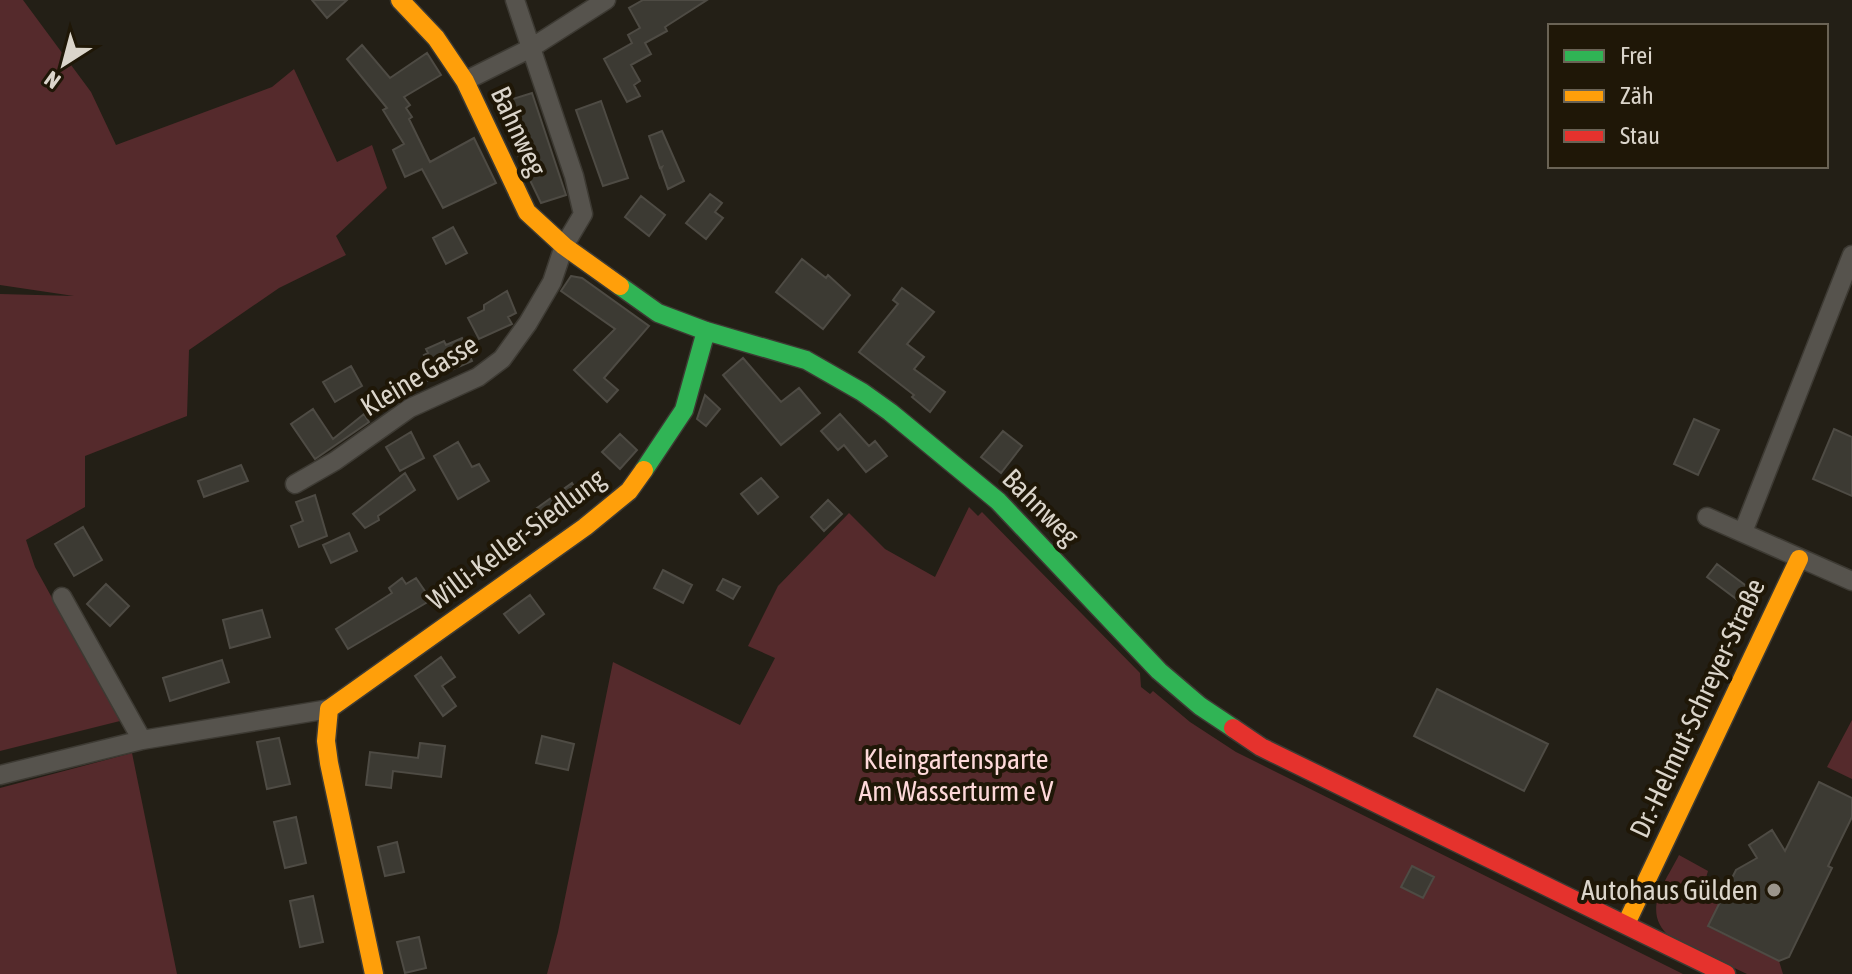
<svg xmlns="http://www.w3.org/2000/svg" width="1852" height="974" font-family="'Asap Condensed',sans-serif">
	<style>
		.green { fill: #552a2c }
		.building { fill: #3c3a33; stroke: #4e4b44; stroke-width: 2 }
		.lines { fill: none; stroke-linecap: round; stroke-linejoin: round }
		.street-casing { stroke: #3d3a33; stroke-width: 21 }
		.fast-casing { stroke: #3d3a33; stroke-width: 21 }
		.slow-casing { stroke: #3d3a33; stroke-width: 21 }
		.jam-casing { stroke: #3d3a33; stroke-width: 21 }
		.street { stroke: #56534d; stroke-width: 18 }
		.fast { stroke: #30b455; stroke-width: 18 }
		.slow { stroke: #ff9f0a; stroke-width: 18 }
		.jam { stroke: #e5322d; stroke-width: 18 }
		.poi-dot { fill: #9b958c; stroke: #1f1707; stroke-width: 3 }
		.labels { text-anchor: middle; stroke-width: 8; stroke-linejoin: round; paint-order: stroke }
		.street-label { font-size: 28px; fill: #dbd5cb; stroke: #1f1707 }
		.park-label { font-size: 28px; fill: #fed9da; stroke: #1f1707 }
		.poi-label { font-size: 28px; fill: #dbd5cb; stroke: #1f1707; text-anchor: end }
	</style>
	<rect width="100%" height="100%" fill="#231f16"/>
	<!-- green -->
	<path class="green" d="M0 0H23L91 92 116 145 272 87 294 69 337 162 372 145 387 188 336 236 346 255 279 288 189 350 187 416 85 456V507L26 540 35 567 120 721 0 751V294L74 296 0 285Z
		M969 507 978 516 982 512 1140 673 1141 687 1150 694 1153 691 1190 722 1236 752 1683 974H547L558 932 613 662 740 725 775 658 748 646 778 586 849 513 885 549 935 577Z
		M1852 720V779L1827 767Z
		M132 753 177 974H0V788Z
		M1679 855 1708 871C1703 886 1707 894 1719 904L1708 927 1779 961 1783 974H1747L1671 938C1640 912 1665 883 1679 855Z"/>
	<!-- building -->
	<path class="building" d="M312 0H347L327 18Z
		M643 0H707L665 27 667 31 645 43 651 54 631 65 640 81 634 85 640 96 627 102 604 59 632 43 628 35 640 28 629 8Z
		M362 45 390 78 427 53 441 75 404 97 410 105 406 108 412 117 409 119 430 162 474 138 496 183 443 208 422 169 405 177 393 150 404 144 383 110 387 108 347 59Z
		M532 93 566 195 541 203 517 153 500 103Z
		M601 101 628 178 603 186 576 110Z
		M662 131 684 181 668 189 661 169 662 167 660 168 649 136Z
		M710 194 722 203 715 212 723 218 706 239 686 223Z
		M641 196 665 215 649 236 625 217Z
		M453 227 467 253 446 264 433 238Z
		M802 259 826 278 828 275 850 295 823 329 776 292Z
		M571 276 582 278 649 326 604 378 618 390 607 402 574 370 615 329 561 291Z
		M902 288 934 312 907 344 924 357 914 369 945 392 930 412 912 397 914 395 859 352 898 304 893 300Z
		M507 291 516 313 508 317 512 324 479 339 468 318 484 310V305Z
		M462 338 472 361 397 394 394 390 429 362 424 355 428 353 426 349 444 341 446 345Z
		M743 358 781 402 799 388 820 413 781 445 723 375Z
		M351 366 362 386 335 402 323 382Z
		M705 395 720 409 706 426 697 419Z
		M313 409 333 439 364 414 369 422 315 459 291 424Z
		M840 414 869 446 875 441 887 456 866 472 844 445 838 450 821 431Z
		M1694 419 1719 430 1698 475 1674 464Z
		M1834 429 1852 437V496L1813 479Z
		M1003 431 1022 446 1001 473 981 457Z
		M411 432 424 458 400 471 386 447Z
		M620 434 637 450 620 469 602 452Z
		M458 442 472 467 479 464 489 481 458 499 434 456Z
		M241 465 248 481 204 497 198 481Z
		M405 473 415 490 378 516 379 520 365 528 353 514Z
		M761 478 778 497 758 514 741 494Z
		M572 483 584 502 550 527 537 508Z
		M315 495 327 536 299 547 291 526 303 521 296 502Z
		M828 500 842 514 824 531 811 517Z
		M83 527 102 560 74 576 55 544Z
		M349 533 357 551 331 563 323 545Z
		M1717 564 1749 588 1739 601 1707 577Z
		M663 570 692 585 683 603 654 588Z
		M402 578 406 584 416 578 431 600 348 649 336 629 392 593 389 588Z
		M723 579 740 587 733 599 717 590Z
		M106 584 129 606 110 626 87 604Z
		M530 595 544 614 519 633 504 614Z
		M262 610 270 637 230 648 223 620Z
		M441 657 455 677 442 686 456 706 443 716 415 676Z
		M222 660 229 682 170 701 163 678Z
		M1437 689 1548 744 1524 791 1414 736Z
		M542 736 574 744 568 770 536 763Z
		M279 738 290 784 267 789 257 742Z
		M420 743 445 746 441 777 393 771 391 788 366 785 370 752 418 758Z
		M1819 782 1852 798V817L1828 866 1832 868 1789 957 1779 961 1708 926 1736 870 1757 858 1749 845 1772 830 1785 851Z
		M296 817 306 863 285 868 274 822Z
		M397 842 404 872 385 876 378 847Z
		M1412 866 1434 877 1423 898 1401 887Z
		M313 896 323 942 300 947 290 901Z
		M419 937 426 968 405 973 397 942Z"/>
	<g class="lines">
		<!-- street casing -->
		<g class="street-casing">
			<path id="street" d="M465 81 531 48 606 0
				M295 484 335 461 410 408 478 377 502 359 528 323 552 282 564 246 583 214 574 176 515 0
				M1707 517 1852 581
				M1743 532 1852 255
				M62 597 142 740
				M0 775 142 740 329 709"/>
		</g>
		<!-- fast casing -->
		<g class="fast-casing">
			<path id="fast" d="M620 286 658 313 706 331 806 360 862 392 890 412 998 501 1159 671 1200 706 1233 728
				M644 470 684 410 706 331"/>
		</g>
		<!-- slow casing -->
		<g class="slow-casing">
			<path id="slow" d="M400 0 436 38 465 81 527 212 564 246 620 286
				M1626 924 1799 559
				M374 974 329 763 326 741 329 709 585 527 629 491 644 470"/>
		</g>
		<!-- jam casing -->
		<g class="jam-casing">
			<path id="jam" d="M1233 728 1261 747 1726 974"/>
		</g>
		<!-- street -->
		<use href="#street" class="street"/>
		<!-- fast -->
		<use href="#fast" class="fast"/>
		<!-- slow -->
		<use href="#slow" class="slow"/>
		<!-- jam -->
		<use href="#jam" class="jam"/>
	</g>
	<!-- markers -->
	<circle class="poi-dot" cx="1774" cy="890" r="8"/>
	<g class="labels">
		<!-- street labels -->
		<g class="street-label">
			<text transform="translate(519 131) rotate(65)" y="10">Bahnweg</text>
			<text transform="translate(419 375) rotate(-31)" y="10">Kleine Gasse</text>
			<text transform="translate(1041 507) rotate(45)" y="10">Bahnweg</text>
			<text transform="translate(516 539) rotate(-37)" y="10">Willi-Keller-Siedlung</text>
			<text transform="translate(1697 708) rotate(-65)" y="10">Dr.-Helmut-Schreyer-Straße</text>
		</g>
		<!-- park labels -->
		<g class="park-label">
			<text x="956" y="769">Kleingartensparte<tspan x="956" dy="32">Am Wasserturm e V</tspan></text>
		</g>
		<!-- poi labels -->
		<g class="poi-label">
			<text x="1758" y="900">Autohaus Gülden</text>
		</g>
	</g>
	<!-- legend -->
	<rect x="1548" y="24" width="280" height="144" fill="#1f1707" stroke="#6a6355" stroke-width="2"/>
	<rect x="1564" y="50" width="40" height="12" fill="#30b455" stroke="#6a6355" stroke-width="2"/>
	<text x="1620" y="64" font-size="24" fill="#dbd5cb">Frei</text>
	<rect x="1564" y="90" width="40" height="12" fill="#ff9f0a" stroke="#6a6355" stroke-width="2"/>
	<text x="1620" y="104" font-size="24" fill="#dbd5cb">Zäh</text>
	<rect x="1564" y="130" width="40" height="12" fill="#e5322d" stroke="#6a6355" stroke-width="2"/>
	<text x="1620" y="144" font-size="24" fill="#dbd5cb">Stau</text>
	<!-- north arrow -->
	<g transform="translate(64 64) rotate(216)" stroke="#1f1707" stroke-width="6" paint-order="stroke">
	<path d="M0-6L14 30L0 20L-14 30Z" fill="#dbd5cb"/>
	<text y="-12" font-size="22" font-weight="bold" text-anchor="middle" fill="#dbd5cb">N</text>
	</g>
</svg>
